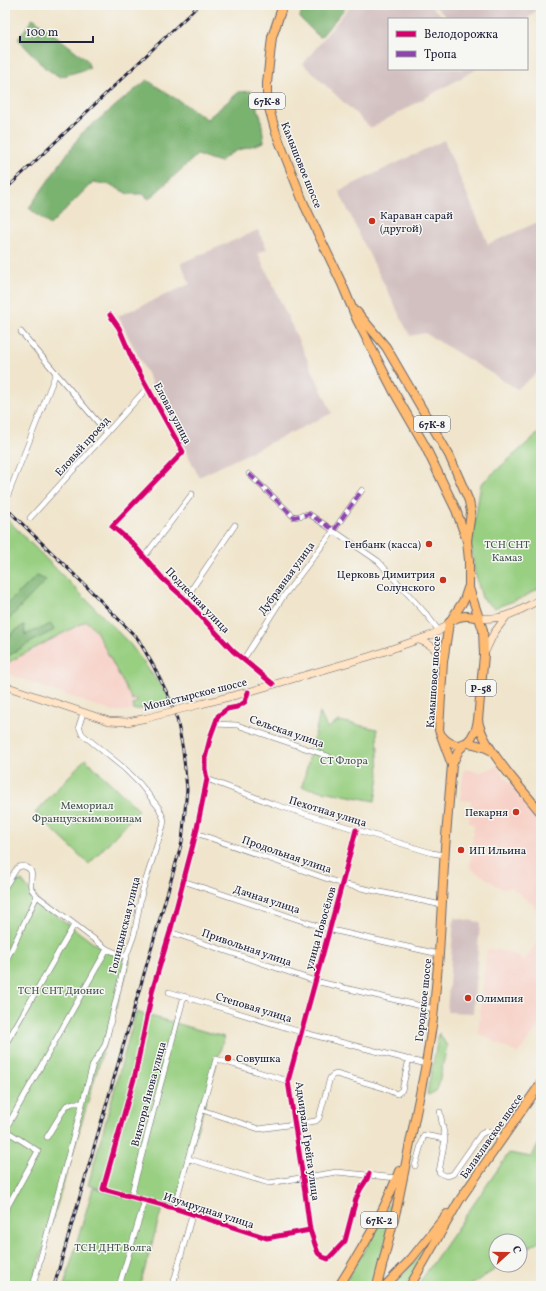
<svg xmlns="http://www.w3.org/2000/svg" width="546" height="1291" font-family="Vollkorn,serif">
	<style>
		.built { fill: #f7d1c7 }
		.industrial { fill: #d2bfc0 }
		.green { fill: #98cf81; stroke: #5d785e }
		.forest { fill: #7ab26f; stroke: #4e6a55 }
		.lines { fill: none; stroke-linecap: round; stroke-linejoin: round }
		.minor-casing { stroke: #6a666e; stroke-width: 6 }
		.secondary-casing { stroke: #6a666e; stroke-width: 8 }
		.primary-casing { stroke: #6a666e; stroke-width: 10 }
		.minor { stroke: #fff; stroke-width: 5 }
		.secondary { stroke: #ffe4c6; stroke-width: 7 }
		.primary { stroke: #febb71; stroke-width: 8 }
		.rail-casing { stroke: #22223b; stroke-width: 3 }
		.rail { stroke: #f6f6f2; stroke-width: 1.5; stroke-dasharray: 4.5; stroke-linecap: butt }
		.secondary-bridge-casing { stroke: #6a666e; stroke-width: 8; stroke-linecap: butt }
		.secondary-bridge { stroke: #ffe4c6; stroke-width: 7 }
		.quiet { stroke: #8e44ad; stroke-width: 4; stroke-dasharray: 8 4; stroke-linecap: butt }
		.cycleway-casing { stroke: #f6f6f2; stroke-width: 8 }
		.cycleway { stroke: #d6006c; stroke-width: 5 }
		.poi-dot { fill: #c8321e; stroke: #f6f6f2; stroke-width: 1.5 }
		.labels { text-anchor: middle; stroke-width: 3; stroke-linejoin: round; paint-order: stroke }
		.shield { fill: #f6f6f2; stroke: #626272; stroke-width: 1 }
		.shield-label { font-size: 10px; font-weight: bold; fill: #22223b }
		.street-label { font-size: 11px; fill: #22223b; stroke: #f6f6f2 }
		.poi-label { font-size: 11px; fill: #22223b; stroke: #f6f6f2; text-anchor: start }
		.park-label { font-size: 11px; fill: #455650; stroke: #f6f6f2 }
	</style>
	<rect width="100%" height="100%" fill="#f6f6f2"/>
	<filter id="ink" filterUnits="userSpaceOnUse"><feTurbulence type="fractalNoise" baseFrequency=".025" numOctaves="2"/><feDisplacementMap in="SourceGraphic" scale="8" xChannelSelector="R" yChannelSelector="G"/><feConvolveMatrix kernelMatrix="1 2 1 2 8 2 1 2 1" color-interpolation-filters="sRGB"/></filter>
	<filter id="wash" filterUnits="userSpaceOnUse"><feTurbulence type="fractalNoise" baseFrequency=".012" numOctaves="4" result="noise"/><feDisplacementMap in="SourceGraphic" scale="16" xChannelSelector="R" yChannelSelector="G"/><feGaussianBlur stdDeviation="0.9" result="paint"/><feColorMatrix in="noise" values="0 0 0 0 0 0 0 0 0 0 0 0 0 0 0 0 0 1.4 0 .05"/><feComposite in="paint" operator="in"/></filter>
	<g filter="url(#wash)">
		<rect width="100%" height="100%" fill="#f0e5cc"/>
		<!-- built -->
		<path class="built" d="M86 621 95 629 132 700 136 699 138 701 133 704 134 710 113 712 5 673V664Z
			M497 766 541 825V913L531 903 511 887 502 889 470 868 474 824 469 823 471 801 460 800 464 769 480 772Z
			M541 937V1023L518 1054 478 1033 487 949 509 952 524 960Z"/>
		<!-- industrial -->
		<path class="industrial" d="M353 5H429L446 19H389V69H477L371 128 303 64 345 12Z
			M433 5H540L527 20 449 19Z
			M444 140 488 244 538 222 541 224V370L517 389 425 333 410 336 361 238 339 191Z
			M258 230 267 249 258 253 332 413 199 477 118 316 190 284 181 263Z
			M454 918 480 922 473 1013 447 1012Z"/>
		<!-- green -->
		<path class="green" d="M541 431V587L522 598 494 608 482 598 474 569 471 544 481 484Z
			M5 517 130 644 174 704 134 710 133 704 138 701 136 699 132 700 95 629 86 621 5 664V658L29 643 54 630 51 625 25 635 24 625 12 633 5 643V623L45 580 37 576 5 606Z
			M320 713 327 728 339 721 377 729 379 776 375 801 302 787Z
			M85 759 139 810 89 864 35 813Z
			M15 881H22L40 903 93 943 122 959 130 961C97 1069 66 1178 32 1286H5V899Z
			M136 1012 224 1037 174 1211 88 1185Z
			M439 1033 447 1046 438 1087 436 1091 428 1095 427 1093Z
			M541 1140V1240L520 1253V1241H496V1265H502L469 1286H417L509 1153 531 1157Z
			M93 1188 162 1208 140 1286H64Z
			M397 1194 376 1279 372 1286H343L376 1232 394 1196Z
			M428 1246H429L407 1286H393Z"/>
		<!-- forest -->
		<path class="forest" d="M332 5H343L346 7 320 38 300 18C301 0 322 11 332 5Z
			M33 18 86 59 90 68 60 77 45 68 18 39Z
			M147 80 207 119 239 92 251 91 261 118 264 142C249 148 231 149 220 162L197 155 149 199 143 194H128L111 185 93 182 50 225 29 208 81 134Z
			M37 576 46 580 5 623V606Z
			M51 624 54 630 29 643 5 658C5 638 7 636 24 625L25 635Z"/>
	</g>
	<g filter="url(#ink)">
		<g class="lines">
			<!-- minor casing -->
			<g class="minor-casing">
				<path id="minor" d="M110 315 119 328 133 361 183 452 112 526 132 543 163 579 185 599 233 651 273 684
					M21 332 107 433
					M249 474 294 517 309 514 378 561 427 615 439 631
					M8 495 56 373
					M30 518 148 387
					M144 557 192 494
					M185 599 235 525
					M243 660 283 597 334 530 362 490
					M248 692 245 702 237 707 227 709 218 716 211 735 205 758V769L207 779 196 833 170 932 153 988 135 1075 103 1189 174 1208 267 1238 310 1230
					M215 724 237 725 328 756
					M207 779 273 804 432 853 444 855
					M356 830 342 884 288 1081 303 1178 310 1230 318 1253 323 1257 328 1259 345 1241 356 1199 360 1190 367 1179 369 1174
					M196 833 342 884 442 905
					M183 881 327 929 439 954
					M5 887 17 868C20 866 23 865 26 867 36 871 29 880 31 888 32 891 35 893 37 896L107 949 126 957
					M170 932 315 981 434 1009
					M5 963 37 896
					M169 992 301 1032 426 1064
					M5 1045 74 925
					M202 1110 259 1129 316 1121 319 1118 330 1078 333 1075 336 1074 381 1087 397 1094 402 1090 409 1059
					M440 1112 445 1139 439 1172C444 1176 447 1177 453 1174L481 1134 487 1131 503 1139
					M5 1130 107 949
					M5 1130 38 1151 5 1211
					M47 1137 66 1106 73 1103H82
					M189 1159 269 1183 337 1172 397 1178
					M415 1166 424 1135 445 1139
					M131 1196 184 996
					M174 1208 216 1059 288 1081
					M173 1285 192 1215
					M33 1286 93 1064 105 1045 126 957 134 935 142 892 163 826 164 820 159 808 140 784 125 769 82 734 79 726 83 713
					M119 1286 145 1200
					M166 1286 173 1285"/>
			</g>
			<!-- secondary casing -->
			<g class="secondary-casing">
				<path id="secondary" d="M478 618C505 621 518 611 541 599
					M419 640C431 644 438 650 443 662
					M484 654 494 633 506 617
					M5 686 109 721 127 722 147 718
					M201 704 248 692 371 656 429 636 439 631 449 623"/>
			</g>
			<!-- primary casing -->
			<g class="primary-casing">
				<path id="primary" d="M283 5 272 37 267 83V101L276 133 304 204 342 284 357 320 394 392 424 444 456 510 467 541
					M357 312 386 347 449 455 469 501 471 512 467 541 469 560V588L483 630 484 655 478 720C482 747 523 790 541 813
					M451 621C460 615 469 615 478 618
					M442 736C446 741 452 745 459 745 462 744 464 742 468 743 476 744 485 747 492 751
					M452 765 439 730 443 662 449 623 464 600 468 588
					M339 1286C362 1249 384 1213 399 1171
					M377 1286 397 1207 426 1064 433 1019 439 954 445 848 452 765 459 750 471 738 476 729 478 720
					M385 1286 411 1259 447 1214
					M410 1286 459 1201 541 1083"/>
			</g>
			<!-- minor -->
			<use href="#minor" class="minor"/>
			<!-- secondary -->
			<use href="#secondary" class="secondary"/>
			<!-- primary -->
			<use href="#primary" class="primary"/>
			<!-- rail casing -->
			<g class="rail-casing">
				<path id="rail" d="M5 190 199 5
					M5 507 86 586 138 639 153 665 167 693 177 719 183 750 187 789 182 842 54 1286"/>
			</g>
			<!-- rail -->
			<use href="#rail" class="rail"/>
			<!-- secondary-bridge casing -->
			<g class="secondary-bridge-casing">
				<path id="secondary-bridge" d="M147 718 201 704"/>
			</g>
			<!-- secondary-bridge -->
			<use href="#secondary-bridge" class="secondary-bridge"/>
			<!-- quiet -->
			<path class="quiet" d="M249 474 294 517 309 514 334 530 362 490"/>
			<!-- cycleway casing -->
			<g class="cycleway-casing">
				<path id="cycleway" d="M110 315 119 328 133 361 183 452 112 526 132 543 163 579 185 599 233 651 273 684
					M248 692 245 702 237 707 227 709 218 716 211 735 205 758V769L207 779 196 833 170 932 153 988 135 1075 103 1189 174 1208 267 1238 310 1230
					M356 830 342 884 288 1081 303 1178 310 1230 318 1253 323 1257 328 1259 345 1241 356 1199 360 1190 367 1179 369 1174"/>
			</g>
			<!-- cycleway -->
			<use href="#cycleway" class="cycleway"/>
		</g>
	</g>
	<!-- markers -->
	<g class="poi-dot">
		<circle cx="372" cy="221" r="4"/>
		<circle cx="429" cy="544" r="4"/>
		<circle cx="443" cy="580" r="4"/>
		<circle cx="516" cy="812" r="4"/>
		<circle cx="461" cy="850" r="4"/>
		<circle cx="468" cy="998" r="4"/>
		<circle cx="228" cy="1058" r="4"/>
	</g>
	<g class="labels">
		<!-- shield labels -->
		<g class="shield">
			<rect x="249" y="93" width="36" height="16" rx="3"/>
			<rect x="414" y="416" width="36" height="16" rx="3"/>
			<rect x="466" y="680" width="30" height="16" rx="3"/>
			<rect x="361" y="1212" width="36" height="16" rx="3"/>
		</g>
		<g class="shield-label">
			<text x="267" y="105">67К-8</text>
			<text x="432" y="428">67К-8</text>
			<text x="481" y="692">Р-58</text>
			<text x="379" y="1224">67К-2</text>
		</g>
		<!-- street labels -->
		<g class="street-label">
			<text transform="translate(302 165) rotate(68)" y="4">Камышовое шоссе</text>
			<text transform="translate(173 413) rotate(62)" y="4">Еловая улица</text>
			<text transform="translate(82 446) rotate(-48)" y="4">Еловый проезд</text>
			<text transform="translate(286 578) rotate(-54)" y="4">Дубравная улица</text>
			<text transform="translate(198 600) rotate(46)" y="4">Подлесная улица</text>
			<text transform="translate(433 682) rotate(-86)" y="4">Камышовое шоссе</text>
			<text transform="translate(195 694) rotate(-14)" y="4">Монастырское шоссе</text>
			<text transform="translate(287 731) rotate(19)" y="4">Сельская улица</text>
			<text transform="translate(328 811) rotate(17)" y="4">Пехотная улица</text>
			<text transform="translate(287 854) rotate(19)" y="4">Продольная улица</text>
			<text transform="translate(267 899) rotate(18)" y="4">Дачная улица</text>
			<text transform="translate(124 925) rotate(-76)" y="4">Голицынская улица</text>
			<text transform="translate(320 928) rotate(-74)" y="4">улица Новосёлов</text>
			<text transform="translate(247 947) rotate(19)" y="4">Привольная улица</text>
			<text transform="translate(423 1000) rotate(-84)" y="4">Городское шоссе</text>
			<text transform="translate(254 1007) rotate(17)" y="4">Степовая улица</text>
			<text transform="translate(148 1094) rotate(-75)" y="4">Виктора Янова улица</text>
			<text transform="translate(491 1136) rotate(-55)" y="4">Балаклавское шоссе</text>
			<text transform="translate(308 1141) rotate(82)" y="4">Адмирала Грейга улица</text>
			<text transform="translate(209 1210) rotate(18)" y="4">Изумрудная улица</text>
		</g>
		<!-- poi labels -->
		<g class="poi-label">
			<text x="380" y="219">Караван сарай<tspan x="380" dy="13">(другой)</tspan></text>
			<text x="421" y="548" text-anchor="end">Генбанк (касса)</text>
			<text x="435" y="578" text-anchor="end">Церковь Димитрия<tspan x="435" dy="13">Солунского</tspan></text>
			<text x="508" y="816" text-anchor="end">Пекарня</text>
			<text x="469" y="854">ИП Ильина</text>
			<text x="476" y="1002">Олимпия</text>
			<text x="236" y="1062">Совушка</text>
		</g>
		<!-- park labels -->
		<g class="park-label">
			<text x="507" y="548">ТСН СНТ<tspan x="507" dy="13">Камаз</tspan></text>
			<text x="344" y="764">СТ Флора</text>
			<text x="87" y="809">Мемориал<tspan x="87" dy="13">Французским воинам</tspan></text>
			<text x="61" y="994">ТСН СНТ Дионис</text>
			<text x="113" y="1251">ТСН ДНТ Волга</text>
		</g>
	</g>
	<!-- margin -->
	<rect width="546" height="1291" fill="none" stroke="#f6f6f2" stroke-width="20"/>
	<!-- legend -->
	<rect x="388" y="18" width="140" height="52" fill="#f6f6f2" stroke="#a1a1a9"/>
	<rect x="396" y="31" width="20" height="6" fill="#d6006c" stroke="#a1a1a9"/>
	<text x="424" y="38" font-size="12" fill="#22223b">Велодорожка</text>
	<rect x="396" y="51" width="20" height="6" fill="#8e44ad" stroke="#a1a1a9"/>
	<text x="424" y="58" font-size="12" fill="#22223b">Тропа</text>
	<!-- north arrow -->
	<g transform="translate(508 1253) rotate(69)"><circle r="19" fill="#f6f6f2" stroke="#a1a1a9"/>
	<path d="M0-3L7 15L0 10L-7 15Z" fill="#c8321e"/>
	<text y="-6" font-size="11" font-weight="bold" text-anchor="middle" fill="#22223b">С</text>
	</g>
	<!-- scale -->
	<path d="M20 36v6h73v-6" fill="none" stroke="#22223b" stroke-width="2"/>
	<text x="26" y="36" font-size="12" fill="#22223b" stroke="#f6f6f2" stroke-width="3" paint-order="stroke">100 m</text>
</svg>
